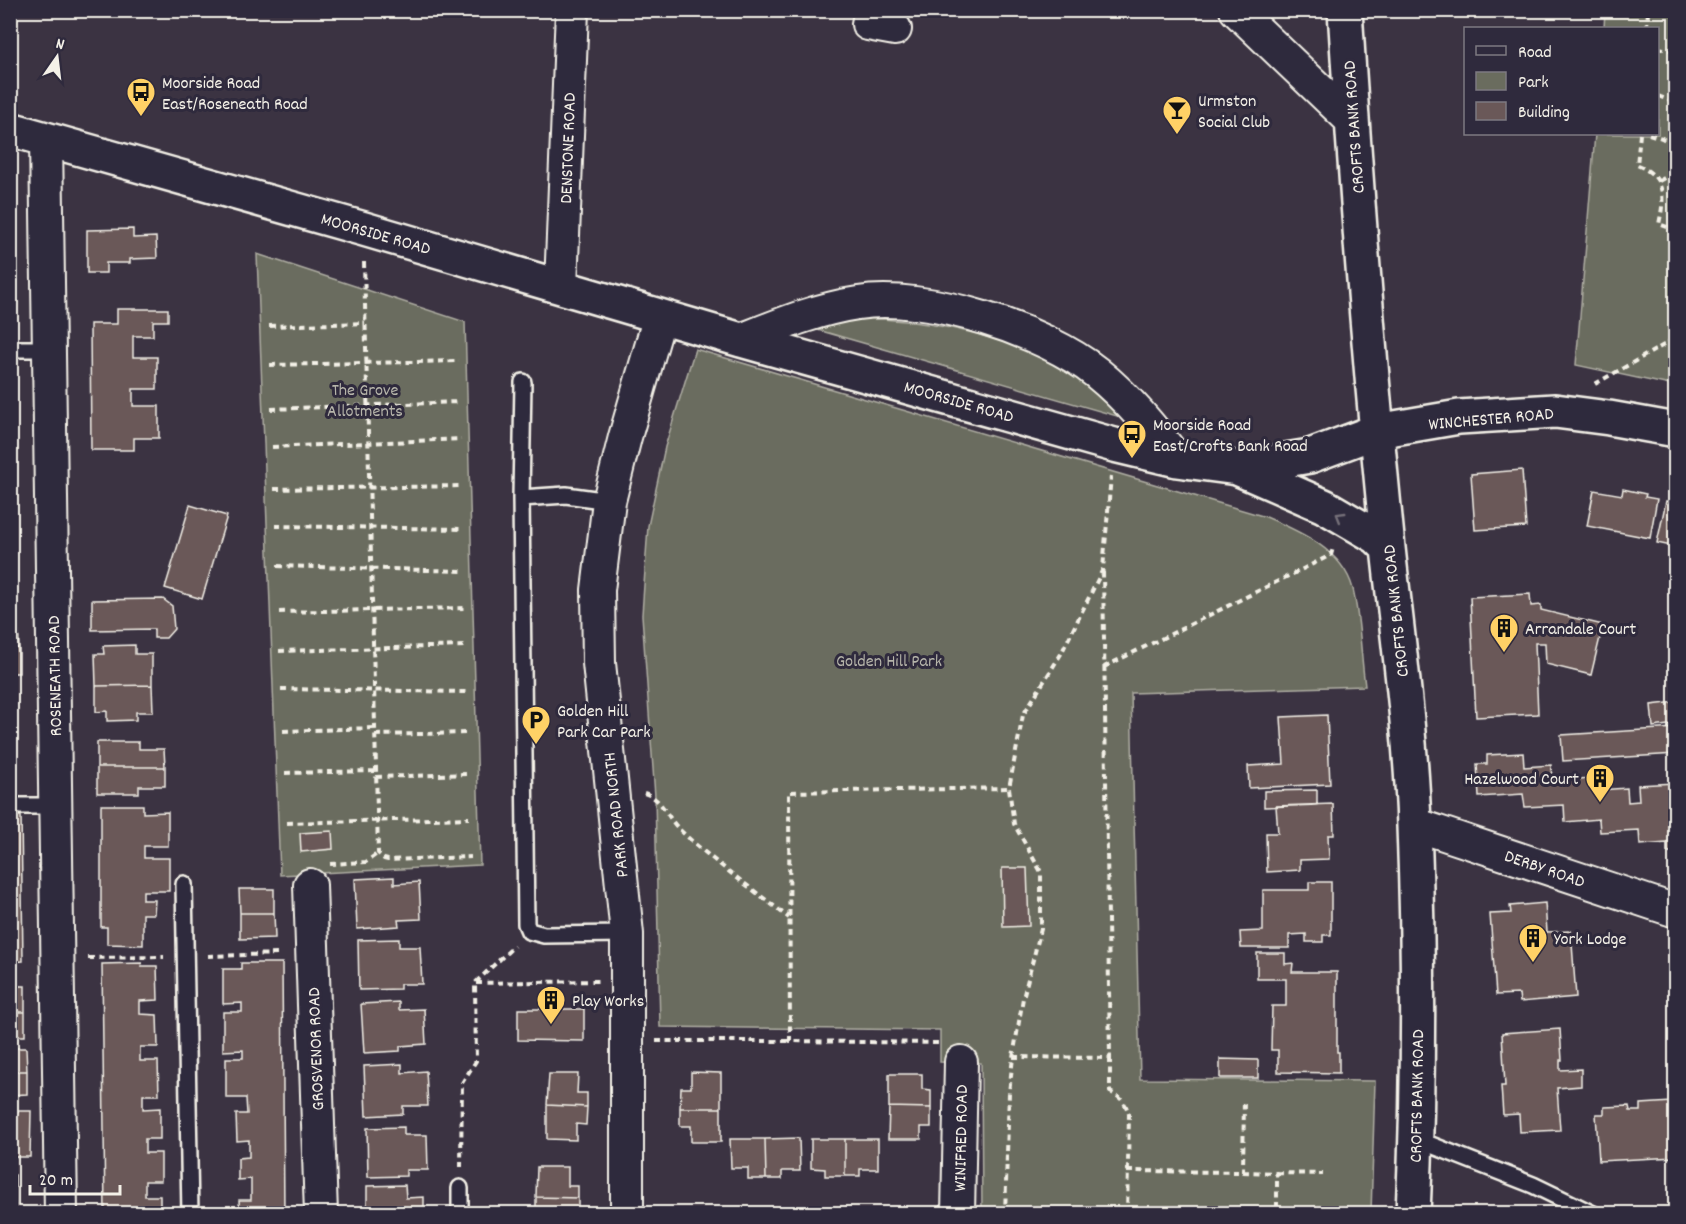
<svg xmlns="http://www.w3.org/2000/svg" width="1686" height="1224" font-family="Dekko,sans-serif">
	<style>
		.green { fill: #6a6c5e; stroke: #afaea3; stroke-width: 1.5 }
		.building { fill: #6a5858; stroke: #f4f1e8; stroke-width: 1.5 }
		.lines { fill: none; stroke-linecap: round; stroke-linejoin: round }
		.lane-casing { stroke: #f4f1e8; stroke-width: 20 }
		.street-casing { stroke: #f4f1e8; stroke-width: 36 }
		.secondary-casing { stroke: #f4f1e8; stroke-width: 38 }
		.path { stroke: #f4f1e8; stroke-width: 4; stroke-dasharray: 6 4.5; stroke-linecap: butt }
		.lane { stroke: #2f2a3d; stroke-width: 15 }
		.street { stroke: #2f2a3d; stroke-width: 32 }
		.secondary { stroke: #2f2a3d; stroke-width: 33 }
		.oneway { stroke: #747079 }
		.labels { text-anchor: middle; stroke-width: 6; stroke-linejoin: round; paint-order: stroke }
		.poi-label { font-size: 18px; fill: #f4f1e8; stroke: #2f2a3d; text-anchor: start }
		.street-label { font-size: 18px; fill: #f4f1e8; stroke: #2f2a3d }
		.park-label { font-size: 18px; fill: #b6b5aa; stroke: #2f2a3d }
	</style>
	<rect width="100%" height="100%" fill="#3b3342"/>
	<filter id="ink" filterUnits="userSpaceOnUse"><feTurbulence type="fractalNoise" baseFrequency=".0167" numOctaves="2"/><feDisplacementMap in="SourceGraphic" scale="12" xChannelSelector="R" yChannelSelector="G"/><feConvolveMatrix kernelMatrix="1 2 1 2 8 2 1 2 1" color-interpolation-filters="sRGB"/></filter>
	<g filter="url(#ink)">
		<!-- green -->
		<path class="green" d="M1605 11H1675V386L1576 365 1595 134H1658V28H1604Z
			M257 254 465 322 480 865 280 875Z
			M862 318C941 321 1025 338 1089 387 1102 396 1113 407 1124 418L811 328 814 324Z
			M695 349 1266 517C1299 531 1343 550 1353 589 1360 619 1361 656 1365 686L1131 693 1140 1079 1375 1081 1371 1213H982L981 1063 940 1062V1030L660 1027 655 796 642 615 648 526 665 447Z"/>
		<!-- building -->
		<path class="building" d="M10 185 12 186V340H10Z
			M133 229V238L156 237 157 258 130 259V263H106V273H87V230Z
			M117 309H168V321H153V336H133V357H157V389H133V406H159V438H134V450H91L90 324H117Z
			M10 360H13L14 604H10Z
			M1522 470 1526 527 1475 530 1471 474Z
			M1623 489 1646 494 1645 497 1657 499 1650 538 1587 526 1594 490 1622 495Z
			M1666 501 1676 503V547L1657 543Z
			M190 505 227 516 202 599 165 588Z
			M1530 594 1531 606 1541 605V610L1603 625 1591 675 1546 664 1545 643H1535L1538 714 1476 717 1470 597Z
			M163 599 172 606 174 629 166 638H154V629L92 630V600Z
			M10 624H18L19 648H10Z
			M135 645V654H152V685L96 686 95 654H104L103 646Z
			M10 648H19V673H10Z
			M152 685 153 712H136V720L107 721V711L96 712V686Z
			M1676 702V724L1653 727 1651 705Z
			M10 705H14V795H10Z
			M1327 715 1330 784 1249 788 1248 766 1284 764 1281 717Z
			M1676 728V754L1563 761 1561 735Z
			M97 742H139V749H164L165 767H97Z
			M1523 753 1524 767 1551 765 1552 780 1598 778 1599 790 1627 788 1628 802 1639 801 1638 785 1675 783 1676 806 1670 807 1671 821H1676V852H1667V843L1640 845 1639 830 1600 832 1599 819 1565 822 1564 805 1525 807 1523 794 1479 797 1477 764H1487V755Z
			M97 767H165V786H139V793H97Z
			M1317 790V805L1264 807V791Z
			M1333 804 1334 835H1328L1329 859 1300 860V870L1267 872 1266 833H1278L1276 806Z
			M101 805H143V813L168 812V846H144V858H169V891H143V900H155L154 914H143V945L107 944V927H101Z
			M10 816H21L23 961 10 962Z
			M332 831 333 849 301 852 300 833Z
			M1002 868H1027L1029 926 1003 927Z
			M394 877V884L419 882 421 919 398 920 399 926 357 929 355 879Z
			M1309 882H1331V935H1323V942H1306V934L1289 935V948H1241L1240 932 1263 931V890H1309Z
			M239 889H274V913H240Z
			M1545 903 1547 932 1571 931 1576 997 1520 1002 1519 994 1496 995 1490 914 1511 913 1510 906Z
			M240 913H274L275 938 240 939Z
			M399 939V947H420L422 984H400V989L359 990 358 940Z
			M1257 953H1285V964L1293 963 1292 972H1337V1052H1339V1073L1278 1072V1050H1271L1272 1006H1286V979H1257Z
			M142 963 141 966H157L158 1000 140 1001V1014L157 1015 158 1047H140V1061H158L159 1095H143V1109L160 1108V1139H145V1153H161V1181H145V1196H160V1214H105L102 964Z
			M241 963H282L284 1214H240L239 1200H251V1179L238 1180V1158L249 1157V1140L237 1141 236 1114H247L246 1098H226V1058H243V1050L223 1051V1012H242V1003L223 1004V969H241Z
			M10 986H25V1012H10Z
			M399 1002V1010L424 1009 426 1044 400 1046V1051L364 1053 361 1004Z
			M518 1009H584V1041L518 1040Z
			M10 1012H25V1036H10Z
			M1560 1029 1562 1060H1560V1070L1581 1069V1086L1557 1088 1560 1130 1520 1132 1519 1114 1503 1115 1501 1086H1505L1502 1033Z
			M10 1048H26L27 1071H10Z
			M1220 1059 1258 1060V1078H1220Z
			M402 1064V1073L426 1071 428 1106H403V1114L366 1116 364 1066Z
			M10 1071H27V1094L10 1095Z
			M691 1072 721 1073V1108H680L681 1088H691Z
			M549 1074H578L577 1093H587V1107L547 1105Z
			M889 1074H922V1089L931 1090V1108L889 1107Z
			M1672 1102 1673 1110H1676V1157L1599 1161 1596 1114H1604V1107L1629 1106 1630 1111H1641V1104Z
			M547 1105 587 1107 586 1125 576 1124V1140L547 1139Z
			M889 1107 931 1108V1127H921V1139H888Z
			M680 1108H721V1142H691V1126H680Z
			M10 1111H31L30 1157H10Z
			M404 1127V1135H427L428 1170H406V1176L368 1177 367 1128Z
			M799 1138 800 1171H782V1179H766L765 1139Z
			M730 1139H765L766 1179H748V1168H731Z
			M811 1139H845V1176H825V1169L811 1168Z
			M845 1139H878V1169H860V1176H845Z
			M537 1167H568V1186H578V1198L536 1197Z
			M10 1175H15V1201H10Z
			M405 1185 406 1198 424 1197V1214H367V1186Z
			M536 1197 578 1198V1214H536Z
			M10 1201H15L16 1214H10Z
			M1494 1209 1547 1212V1214H1494Z"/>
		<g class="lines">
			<!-- lane casing -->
			<g class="lane-casing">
				<path id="lane" d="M10 349H49
					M523 382 521 498 526 924 529 931 544 935 627 934
					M521 498 566 495 609 501
					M10 806H55
					M184 884 190 1214
					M1416 1139 1533 1185 1593 1214
					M460 1188V1214"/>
			</g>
			<!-- street casing -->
			<g class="street-casing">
				<path id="street" d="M871 10 868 24 895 29
					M1236 10 1352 121
					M46 139 61 1214
					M561 286 572 10
					M741 340C779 325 817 309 858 303 926 292 1044 330 1097 373 1128 398 1153 429 1177 460
					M1414 824 1676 911
					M310 885 321 1214
					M627 1214V934L599 663 598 590 609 501 625 437 660 316
					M958 1214 961 1062"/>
			</g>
			<!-- secondary casing -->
			<g class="secondary-casing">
				<path id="secondary" d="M1345 10C1356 190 1370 369 1388 548 1398 641 1411 733 1414 826 1419 955 1419 1084 1413 1214
					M10 129 364 229 741 340 1114 445 1177 460 1237 468 1310 456 1377 431 1459 417 1555 411 1609 418 1676 430
					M1237 468 1324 506 1377 537 1388 548"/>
			</g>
			<!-- path -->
			<path class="path" d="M1647 28 1648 10
				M1658 48 1676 51
				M1658 96 1676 103
				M1640 134 1637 165C1666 177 1665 197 1659 224L1676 230
				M1649 134 1662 138 1676 147
				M1659 181 1676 171
				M364 262 378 853 384 859 388 860 471 857
				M269 326 365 323
				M270 365 459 361
				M1595 384 1676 338
				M271 409 459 402
				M272 447 461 439
				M274 489 461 486
				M275 526 463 529
				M277 566 464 571
				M279 612 465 608
				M279 651 466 646
				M1104 667 1331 555 1333 548
				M281 689 467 692
				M283 731 375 728
				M375 735 468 733
				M285 773 375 771
				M376 777 469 774
				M644 793C662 798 666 816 679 829 713 862 752 888 789 918
				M287 823 469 818
				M330 864 366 862 378 853
				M208 956 281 954
				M88 958 164 957
				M476 983 598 981
				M656 1041H790
				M938 1043 790 1041 789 792 1009 788
				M1013 1057 1110 1058 1103 570
				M1110 1058V1092C1121 1097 1125 1102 1129 1114L1127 1214
				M461 1167 462 1083 476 1061 475 983 514 946
				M1127 1171 1243 1172 1244 1099
				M1243 1172 1277 1173V1214
				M1277 1173 1323 1174
				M1127 1208 1186 1209 1203 1214
				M1005 1214 1009 1093 1013 1057 1023 998 1041 929V872L1014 824 1009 788 1023 715 1061 654 1103 569 1111 476"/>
			<!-- lane -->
			<use href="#lane" class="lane"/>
			<!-- street -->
			<use href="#street" class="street"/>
			<!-- secondary -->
			<use href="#secondary" class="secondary"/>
		</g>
		<!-- one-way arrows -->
		<defs><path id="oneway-chevron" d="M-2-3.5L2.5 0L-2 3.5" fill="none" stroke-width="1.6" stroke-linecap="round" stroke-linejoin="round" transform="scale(1.5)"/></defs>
		<use class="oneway" href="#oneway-chevron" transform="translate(1340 516) rotate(-149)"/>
	</g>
	<!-- icons -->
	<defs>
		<g id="bus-pin" transform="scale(1.5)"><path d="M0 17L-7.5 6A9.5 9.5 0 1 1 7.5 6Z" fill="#ffd166" stroke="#2f2a3d"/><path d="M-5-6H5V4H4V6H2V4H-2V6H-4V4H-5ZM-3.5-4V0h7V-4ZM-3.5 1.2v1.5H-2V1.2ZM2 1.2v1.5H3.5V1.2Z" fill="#111"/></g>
		<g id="bar-pin" transform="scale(1.5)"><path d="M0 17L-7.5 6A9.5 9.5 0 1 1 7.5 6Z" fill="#ffd166" stroke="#2f2a3d"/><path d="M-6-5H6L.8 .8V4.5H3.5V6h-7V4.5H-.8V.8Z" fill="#111"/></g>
		<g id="building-pin" transform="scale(1.5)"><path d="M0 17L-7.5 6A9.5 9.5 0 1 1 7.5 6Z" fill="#ffd166" stroke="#2f2a3d"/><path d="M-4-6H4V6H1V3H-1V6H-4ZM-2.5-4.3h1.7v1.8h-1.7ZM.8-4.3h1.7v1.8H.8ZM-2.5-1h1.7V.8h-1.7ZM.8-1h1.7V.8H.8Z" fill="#111"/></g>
		<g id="parking-pin" transform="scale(1.5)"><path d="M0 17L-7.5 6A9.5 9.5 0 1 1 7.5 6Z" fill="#ffd166" stroke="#2f2a3d"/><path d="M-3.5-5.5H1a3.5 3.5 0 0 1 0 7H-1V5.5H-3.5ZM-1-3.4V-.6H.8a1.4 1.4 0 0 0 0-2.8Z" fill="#111"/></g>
	</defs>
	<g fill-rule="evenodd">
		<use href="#bus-pin" x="141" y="92"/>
		<use href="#bar-pin" x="1177" y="110"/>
		<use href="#bus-pin" x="1132" y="434"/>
		<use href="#building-pin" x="1504" y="628"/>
		<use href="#parking-pin" x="536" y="720"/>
		<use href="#building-pin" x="1600" y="778"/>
		<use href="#building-pin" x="1533" y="938"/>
		<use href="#building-pin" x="551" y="1000"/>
	</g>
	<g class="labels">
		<!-- poi labels -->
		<g class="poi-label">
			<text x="162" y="88">Moorside Road<tspan x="162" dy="21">East/Roseneath Road</tspan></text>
			<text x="1198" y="106">Urmston<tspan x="1198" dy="21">Social Club</tspan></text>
			<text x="1153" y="430">Moorside Road<tspan x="1153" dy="21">East/Crofts Bank Road</tspan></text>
			<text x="1525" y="634">Arrandale Court</text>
			<text x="557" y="716">Golden Hill<tspan x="557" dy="21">Park Car Park</tspan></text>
			<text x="1579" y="784" text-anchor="end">Hazelwood Court</text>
			<text x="1554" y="944">York Lodge</text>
			<text x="572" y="1006">Play Works</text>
		</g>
		<!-- street labels -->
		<g class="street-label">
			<text transform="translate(1353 127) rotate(-94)" y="6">CROFTS BANK ROAD</text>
			<text transform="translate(567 148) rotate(-88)" y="6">DENSTONE ROAD</text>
			<text transform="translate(376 233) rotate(16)" y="6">MOORSIDE ROAD</text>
			<text transform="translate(959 401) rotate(16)" y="6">MOORSIDE ROAD</text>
			<text transform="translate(1491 418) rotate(-5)" y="6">WINCHESTER ROAD</text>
			<text transform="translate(1395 611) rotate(-96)" y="6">CROFTS BANK ROAD</text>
			<text transform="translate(54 676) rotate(-91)" y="6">ROSENEATH ROAD</text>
			<text transform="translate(615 815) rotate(-96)" y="6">PARK ROAD NORTH</text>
			<text transform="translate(1545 868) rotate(19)" y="6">DERBY ROAD</text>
			<text transform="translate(315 1049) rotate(-92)" y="6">GROSVENOR ROAD</text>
			<text transform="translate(1416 1096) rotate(-89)" y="6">CROFTS BANK ROAD</text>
			<text transform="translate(960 1138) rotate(-89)" y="6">WINIFRED ROAD</text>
		</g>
		<!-- park labels -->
		<g class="park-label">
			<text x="365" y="395">The Grove<tspan x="365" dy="21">Allotments</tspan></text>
			<text x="889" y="666">Golden Hill Park</text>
		</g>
	</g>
	<!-- margin -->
	<rect width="1686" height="1224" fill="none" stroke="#2f2a3d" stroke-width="36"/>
	<rect x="18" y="18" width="1650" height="1188" fill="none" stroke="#f4f1e8" stroke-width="2" filter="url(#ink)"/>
	<!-- legend -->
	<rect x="1464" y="27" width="195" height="108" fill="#2f2a3d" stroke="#7e7a81" stroke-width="1.5"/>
	<rect x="1476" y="46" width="30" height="9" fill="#2f2a3d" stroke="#7e7a81" stroke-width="1.5"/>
	<text x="1518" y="57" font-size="18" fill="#f4f1e8">Road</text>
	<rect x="1476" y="72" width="30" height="18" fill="#6a6c5e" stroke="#7e7a81" stroke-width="1.5"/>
	<text x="1518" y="87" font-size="18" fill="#f4f1e8">Park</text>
	<rect x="1476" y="102" width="30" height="18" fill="#6a5858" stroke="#7e7a81" stroke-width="1.5"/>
	<text x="1518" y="117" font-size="18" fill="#f4f1e8">Building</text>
	<!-- north arrow -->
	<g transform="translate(57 57) rotate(14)" stroke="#2f2a3d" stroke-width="4.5" paint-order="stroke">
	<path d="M0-4.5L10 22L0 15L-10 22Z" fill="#f4f1e8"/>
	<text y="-9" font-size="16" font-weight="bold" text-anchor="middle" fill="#f4f1e8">N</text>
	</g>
	<!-- scale -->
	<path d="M30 1185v9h90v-9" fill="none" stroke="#f4f1e8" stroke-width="3"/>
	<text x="39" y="1185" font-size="18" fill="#f4f1e8" stroke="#2f2a3d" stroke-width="4.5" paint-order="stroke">20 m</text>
</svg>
